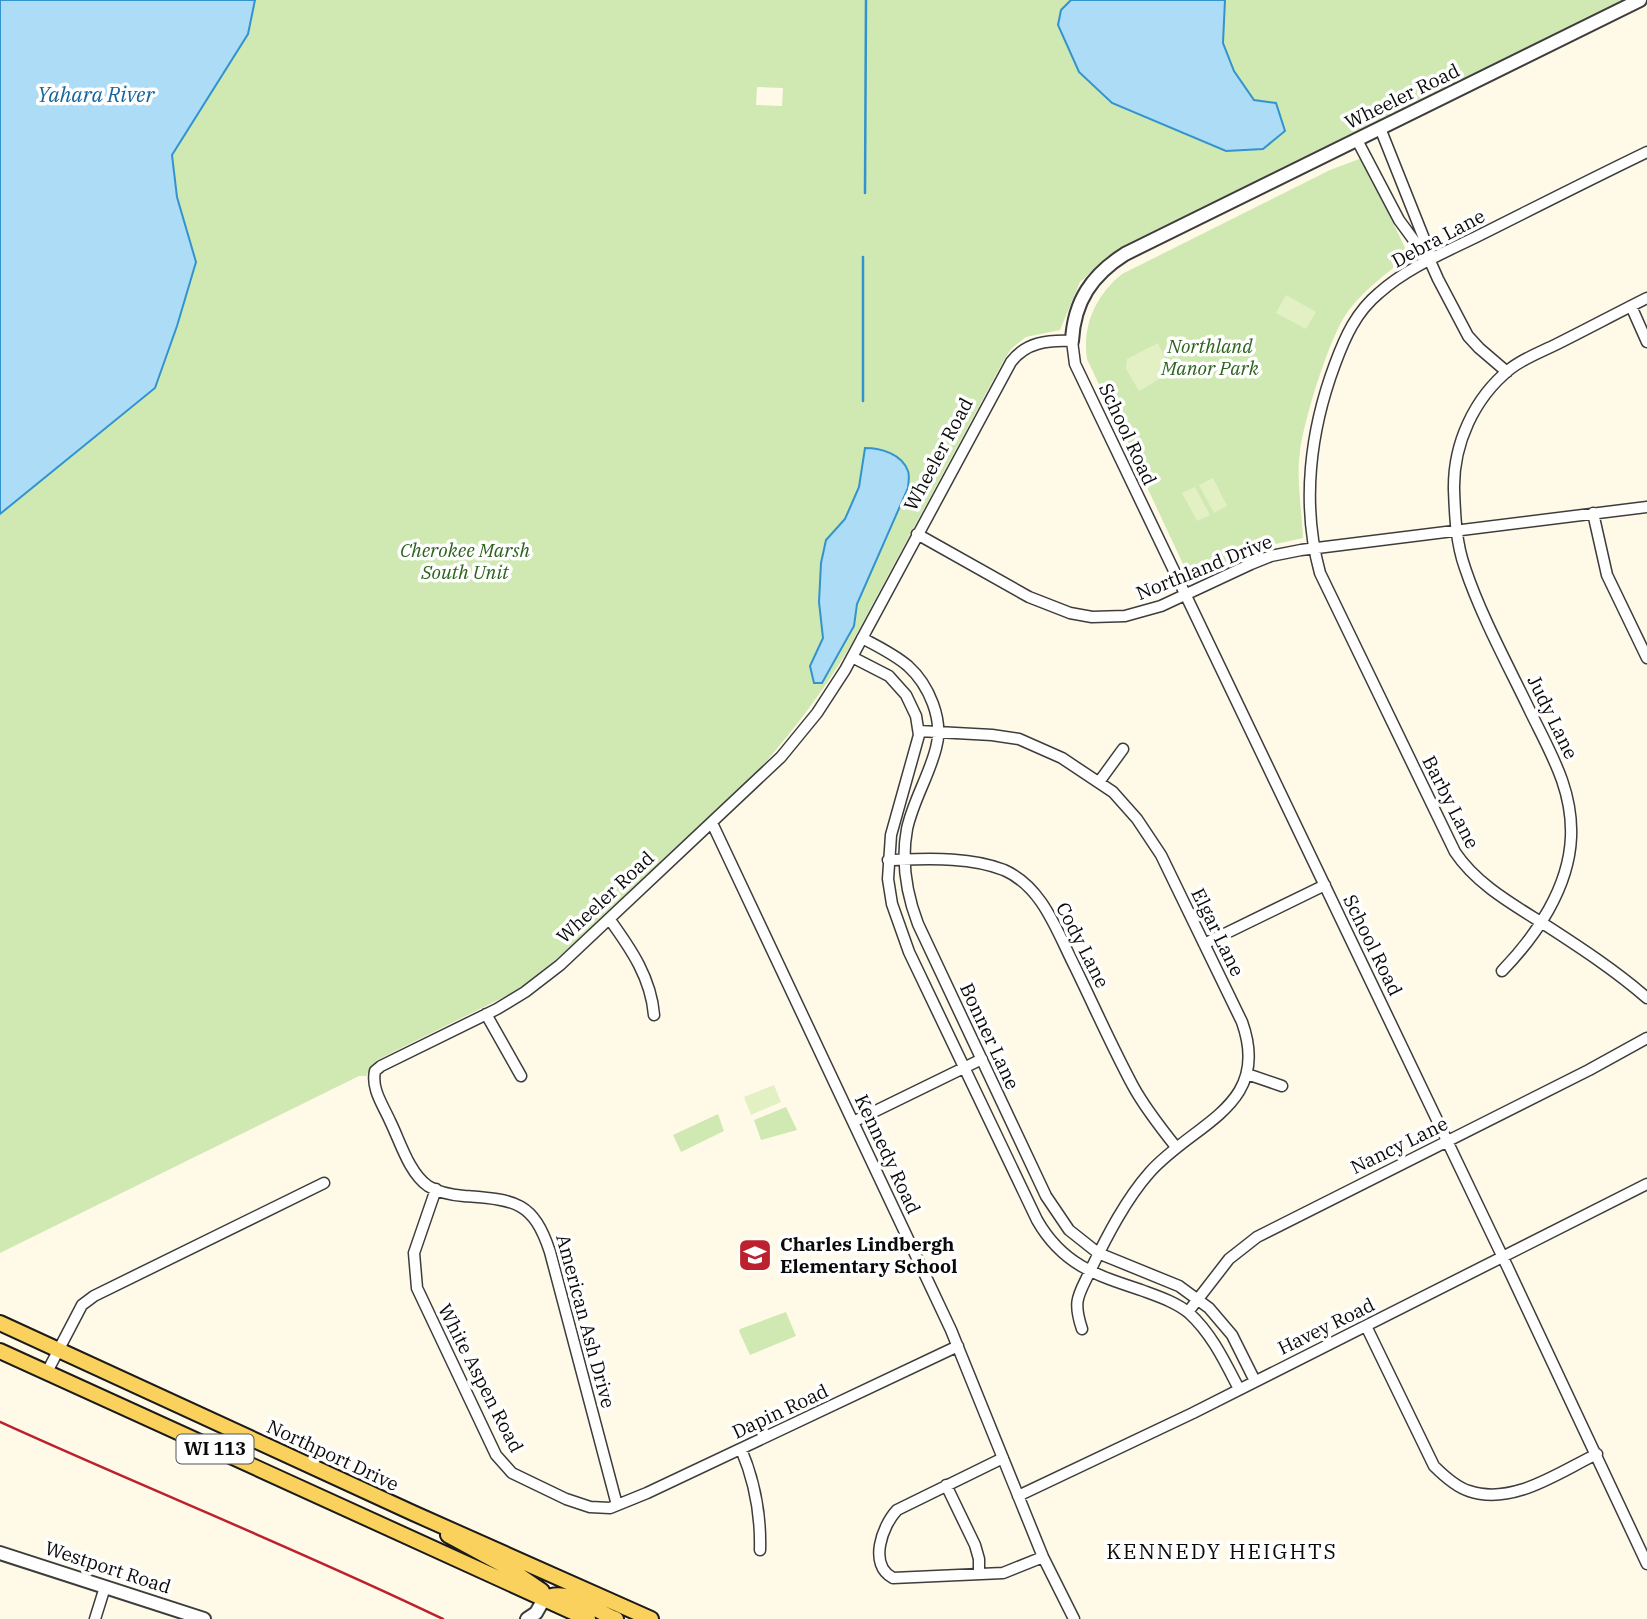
<svg xmlns="http://www.w3.org/2000/svg" width="1647" height="1619" font-family="'IBM Plex Serif',serif">
	<style>
		.green { fill: #d0e9b2; fill-rule: evenodd }
		.pitch { fill: #e2f0c4 }
		.water { fill: #acdcf6; stroke: #3393ce; stroke-width: 2 }
		.lines { fill: none; stroke-linecap: round; stroke-linejoin: round }
		.stream { stroke: #3393ce; stroke-width: 2.5 }
		.minor-casing { stroke: #3d3d3d; stroke-width: 13 }
		.tertiary-casing { stroke: #3d3d3d; stroke-width: 16 }
		.primary-casing { stroke: #1b1b1b; stroke-width: 18 }
		.minor { stroke: #fff; stroke-width: 10 }
		.tertiary { stroke: #fff; stroke-width: 12 }
		.primary { stroke: #fad15d; stroke-width: 14 }
		.rail { stroke: #bb222d; stroke-width: 2.5 }
		.labels { text-anchor: middle; stroke-width: 7; stroke-linejoin: round; paint-order: stroke }
		.shield { fill: #fff; stroke: #545454; stroke-width: 2 }
		.shield-label { font-size: 18px; font-weight: bold; fill: #0a0a0a }
		.street-label { font-size: 19px; fill: #0a0a0a; stroke: #fff }
		.park-label { font-size: 19px; font-style: italic; fill: #2b621b; stroke: #fff }
		.poi-label { font-size: 19px; font-weight: bold; fill: #0a0a0a; stroke: #fff; text-anchor: start }
		.water-label { font-size: 21px; font-style: italic; fill: #14639c; stroke: #fff }
		.neighbourhood-label { font-size: 21px; letter-spacing: 2px; fill: #0a0a0a; stroke: #fff }
	</style>
	<rect width="100%" height="100%" fill="#fffae8"/>
	<!-- green -->
	<path class="green" d="M255 0H1071L1061 10 1058 25 1079 72 1112 103 1226 151 1254 100 1234 71 1223 42 1225 0H1623L1133 241 1107 257 1080 282 1060 330 1026 337 1012 348 1005 358 848 650C814 706 773 757 727 804 698 832 666 859 636 886 597 922 559 960 516 991L377 1060 366 1076H359L0 1253V514L155 388 196 262 177 197 172 155 248 34ZM757 87 783 88 782 106 756 105ZM879 448 900 459 908 472 895 517 857 604 854 626 836 659 810 666 823 638 819 602 821 563 826 540 845 519 859 487 865 449Z
		M1362 158 1409 256C1387 273 1366 288 1349 310 1330 334 1304 420 1300 452 1296 478 1302 512 1303 538L1253 549 1190 579 1087 359C1082 325 1096 295 1122 274L1330 170Z
		M786 1107 797 1130 761 1140 754 1120Z
		M718 1114 724 1131 681 1152 673 1135Z
		M786 1312 796 1336 750 1355 739 1331 740 1329Z"/>
	<!-- pitch -->
	<path class="pitch" d="M1286 295 1316 312 1306 329 1276 313Z
		M1158 343 1171 372 1139 391 1126 369 1127 359Z
		M1213 478 1227 506 1214 513 1199 485Z
		M1195 487 1210 515 1197 521 1182 493Z
		M774 1085 781 1102 751 1115 744 1097Z"/>
	<!-- water -->
	<path class="water" d="M0 0H255L248 34 172 155 177 197 196 262 177 326 155 388 0 514Z
		M1071 0H1225L1223 43 1234 71 1254 100 1276 103 1285 131 1263 149 1226 151 1112 103 1079 72 1058 25 1061 10Z
		M865 448C881 448 902 454 908 471 910 476 908 484 908 488L857 604 854 626 822 683H814L810 666 823 638 819 602 821 563 826 540 845 519 859 487Z"/>
	<g class="lines">
		<!-- stream -->
		<path class="stream" d="M865 193 866 0
			M863 401V257"/>
		<!-- minor casing -->
		<g class="minor-casing">
			<path id="minor" d="M1380 128 1425 241 1430 261 1438 279 1468 336 1479 348 1507 372
				M1357 140 1399 220 1429 261
				M1647 152C1591 179 1536 207 1480 235 1446 252 1408 267 1379 293 1356 312 1345 337 1335 364 1310 431 1301 504 1320 573L1455 852C1477 885 1514 905 1547 926 1581 948 1616 971 1647 998
				M1631 306 1647 342
				M1593 513 1607 575 1647 658
				M917 534 1029 597 1070 613 1092 617 1125 616 1161 606 1251 564 1271 556 1301 550 1647 507
				M862 638C877 646 894 654 908 666 929 685 944 720 936 748 929 776 913 801 907 829 901 861 907 895 918 924L1046 1196 1069 1230 1098 1253 1179 1286 1209 1308 1232 1335 1255 1381
				M852 657 889 676 906 695 916 716 919 735 891 835 888 879 892 904 909 952 1037 1220C1062 1264 1095 1275 1141 1290 1157 1296 1176 1302 1189 1313 1212 1334 1225 1362 1239 1389
				M919 731 992 735 1019 739 1062 758 1113 792 1137 819 1161 855 1242 1022C1272 1106 1195 1122 1150 1172 1126 1199 1107 1236 1091 1269 1079 1295 1072 1299 1082 1329
				M1099 782 1123 749
				M712 823 951 1330 1043 1557 1074 1619
				M888 860C925 859 969 856 1004 870 1043 887 1057 932 1075 967 1094 1006 1112 1047 1133 1086 1145 1108 1160 1127 1176 1147
				M610 920C631 949 651 978 654 1015
				M1204 944 1325 885
				M1502 971C1536 936 1569 888 1571 837 1573 790 1551 754 1531 713 1509 667 1481 616 1465 568 1456 543 1455 516 1454 490 1453 444 1474 398 1510 369 1524 358 1541 352 1557 344 1587 329 1617 313 1647 298
				M486 1014 521 1076
				M1247 1074 1282 1086
				M853 1122 982 1059
				M436 1189 414 1253 417 1288 496 1455 512 1473 566 1499 590 1507 610 1508 647 1493 958 1346
				M1188 1312 1229 1259 1257 1237 1589 1070 1647 1038
				M1366 1326 1434 1466C1444 1476 1456 1487 1469 1491 1513 1506 1559 1472 1597 1454
				M47 1372 82 1305 94 1296 324 1183
				M741 1449C755 1482 761 1514 760 1550
				M1003 1458 897 1510C882 1526 868 1565 893 1578L1003 1573 1043 1557
				M946 1485 975 1545 979 1559V1574
				M1018 1496 1193 1413 1647 1184
				M617 1505 550 1252C533 1200 514 1200 464 1196 452 1195 439 1193 428 1186 409 1173 400 1141 390 1121 383 1105 371 1089 375 1071L381 1066 497 1009 525 992 560 965 781 757 817 713 845 670 1011 362C1026 342 1048 340 1072 341L1075 364 1507 1266 1647 1564
				M95 1619 105 1587"/>
		</g>
		<!-- tertiary casing -->
		<g class="tertiary-casing">
			<path id="tertiary" d="M1072 341C1074 301 1092 275 1125 254L1640 0
				M0 1553 204 1619
				M527 1619 536 1613 544 1599"/>
		</g>
		<!-- primary casing -->
		<g class="primary-casing">
			<path id="primary" d="M0 1323 413 1513 651 1619
				M0 1351 588 1619
				M448 1535 507 1567 542 1591
				M544 1599C567 1586 594 1611 616 1619"/>
		</g>
		<!-- minor -->
		<use href="#minor" class="minor"/>
		<!-- tertiary -->
		<use href="#tertiary" class="tertiary"/>
		<!-- primary -->
		<use href="#primary" class="primary"/>
		<!-- rail -->
		<path class="rail" d="M0 1422C147 1489 298 1549 443 1619"/>
	</g>
	<!-- icons -->
	<defs>
		<g id="school-square" transform="scale(1.75)"><rect x="-9" y="-9" width="18" height="18" rx="4" fill="#bb222d" stroke="#fff"/><path d="M0-5L7-2L0 1L-7-2ZM-4 1L0 2.5L4 1V4Q0 6-4 4Z" fill="#fff"/></g>
	</defs>
	<g fill-rule="evenodd">
		<use href="#school-square" x="755" y="1255"/>
	</g>
	<g class="labels">
		<!-- shield labels -->
		<rect class="shield" x="176.5" y="1434.5" width="77" height="29" rx="5"/>
		<g class="shield-label">
			<text x="215" y="1455">WI 113</text>
		</g>
		<!-- street labels -->
		<g class="street-label">
			<text transform="translate(1402 96) rotate(-26)" y="7">Wheeler Road</text>
			<text transform="translate(1438 238) rotate(-28)" y="7">Debra Lane</text>
			<text transform="translate(1128 434) rotate(65)" y="7">School Road</text>
			<text transform="translate(938 454) rotate(-62)" y="7">Wheeler Road</text>
			<text transform="translate(1204 567) rotate(-22)" y="7">Northland Drive</text>
			<text transform="translate(1553 717) rotate(64)" y="7">Judy Lane</text>
			<text transform="translate(1451 802) rotate(63)" y="7">Barby Lane</text>
			<text transform="translate(605 897) rotate(-43)" y="7">Wheeler Road</text>
			<text transform="translate(1218 932) rotate(64)" y="7">Elgar Lane</text>
			<text transform="translate(1083 945) rotate(63)" y="7">Cody Lane</text>
			<text transform="translate(1373 945) rotate(64)" y="7">School Road</text>
			<text transform="translate(990 1036) rotate(65)" y="7">Bonner Lane</text>
			<text transform="translate(1399 1145) rotate(-26)" y="7">Nancy Lane</text>
			<text transform="translate(888 1154) rotate(65)" y="7">Kennedy Road</text>
			<text transform="translate(586 1321) rotate(75)" y="7">American Ash Drive</text>
			<text transform="translate(1326 1326) rotate(-26)" y="7">Havey Road</text>
			<text transform="translate(481 1378) rotate(63)" y="7">White Aspen Road</text>
			<text transform="translate(780 1411) rotate(-25)" y="7">Dapin Road</text>
			<text transform="translate(333 1455) rotate(25)" y="7">Northport Drive</text>
			<text transform="translate(108 1567) rotate(18)" y="7">Westport Road</text>
		</g>
		<!-- park labels -->
		<g class="park-label">
			<text x="1210" y="353">Northland<tspan x="1210" dy="22">Manor Park</tspan></text>
			<text x="465" y="557">Cherokee Marsh<tspan x="465" dy="22">South Unit</tspan></text>
		</g>
		<!-- poi labels -->
		<g class="poi-label">
			<text x="780" y="1251">Charles Lindbergh<tspan x="780" dy="22">Elementary School</tspan></text>
		</g>
		<!-- water labels -->
		<g class="water-label">
			<text x="96" y="102">Yahara River</text>
		</g>
		<!-- neighbourhood labels -->
		<g class="neighbourhood-label">
			<text x="1222" y="1559">KENNEDY HEIGHTS</text>
		</g>
	</g>
</svg>
